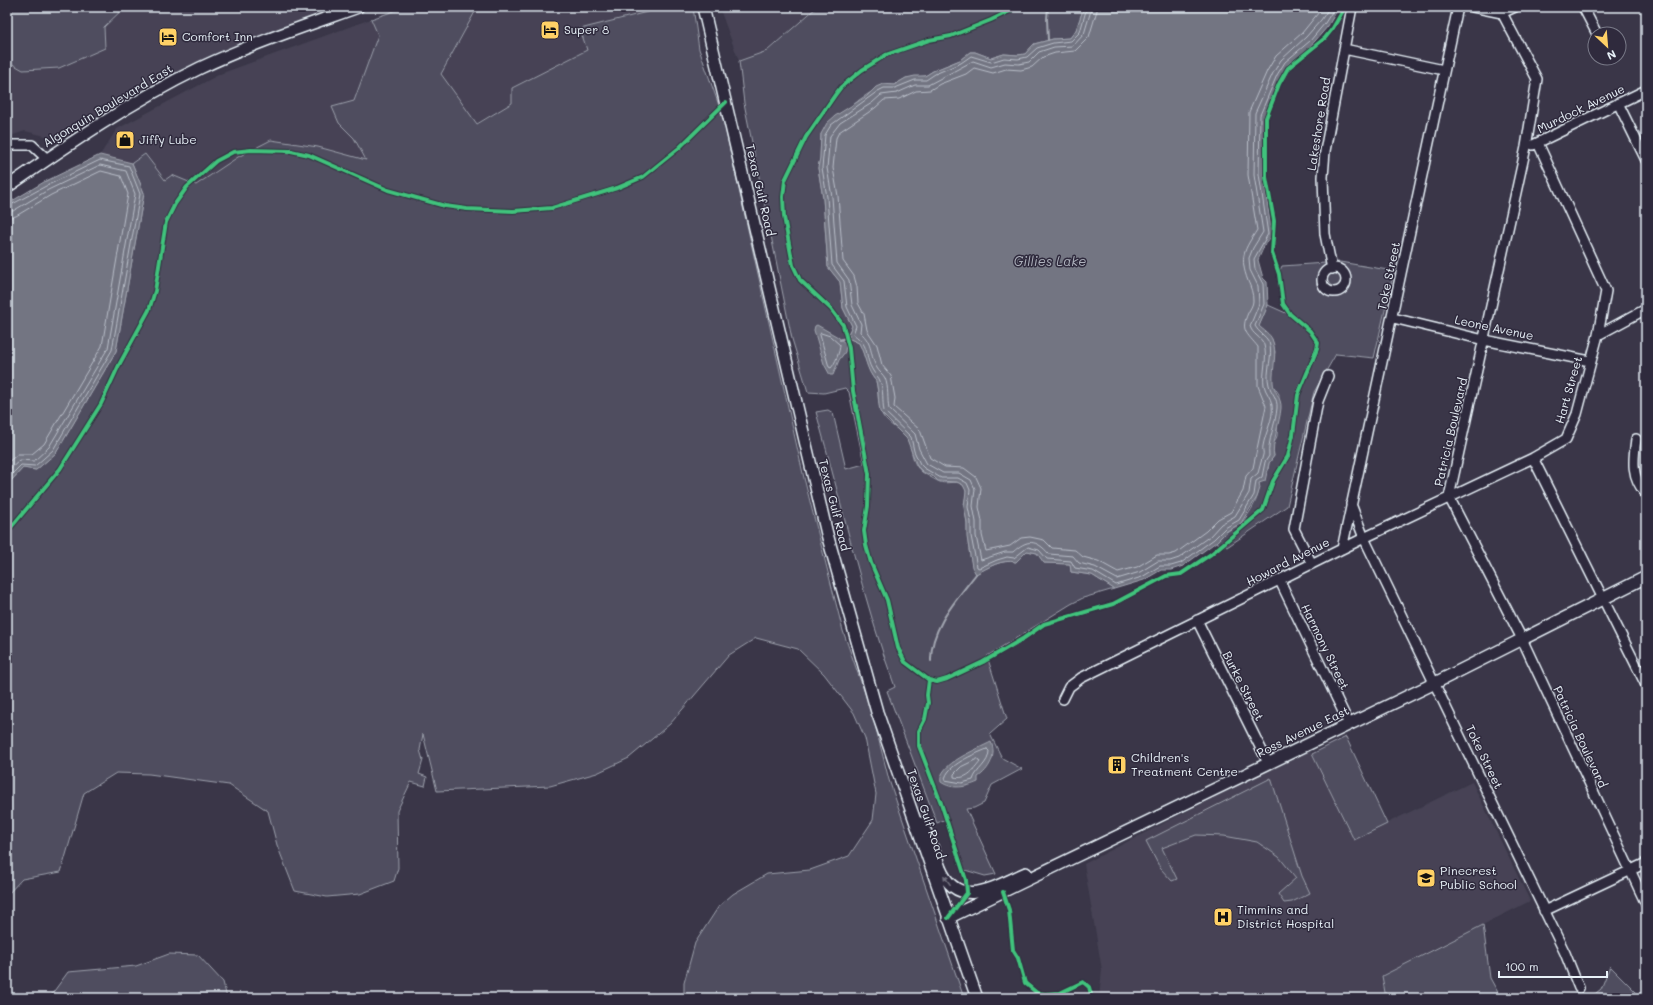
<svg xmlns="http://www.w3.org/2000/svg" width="1653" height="1005" font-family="Mali,sans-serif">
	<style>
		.built { fill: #464354 }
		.green { fill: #504e5f; stroke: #9ca0ac }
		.water { fill: #737482; stroke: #a2a6b1 }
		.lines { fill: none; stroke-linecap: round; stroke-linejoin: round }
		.shore { stroke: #b9bfc9; stroke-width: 1 }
		.stream { stroke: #a2a6b1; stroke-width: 2 }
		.minor-casing { stroke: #e8f1f8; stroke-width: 12 }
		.major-casing { stroke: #e8f1f8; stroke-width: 14 }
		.minor { stroke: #2f2a3d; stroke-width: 9 }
		.major { stroke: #2f2a3d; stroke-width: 11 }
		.cycleway-casing { stroke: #2f2a3d; stroke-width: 6 }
		.cycleway { stroke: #40c37c; stroke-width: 4 }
		.oneway { fill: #70707e }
		.labels { text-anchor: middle; stroke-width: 3; stroke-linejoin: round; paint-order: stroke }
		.poi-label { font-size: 12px; fill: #e8f1f8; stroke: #2f2a3d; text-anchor: start }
		.street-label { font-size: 12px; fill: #e8f1f8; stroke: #2f2a3d }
		.water-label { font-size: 13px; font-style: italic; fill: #aeb2bd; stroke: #2f2a3d }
	</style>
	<rect width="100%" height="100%" fill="#3a3648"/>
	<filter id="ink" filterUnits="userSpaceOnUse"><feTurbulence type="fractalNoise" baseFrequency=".025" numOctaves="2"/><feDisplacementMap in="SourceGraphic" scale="8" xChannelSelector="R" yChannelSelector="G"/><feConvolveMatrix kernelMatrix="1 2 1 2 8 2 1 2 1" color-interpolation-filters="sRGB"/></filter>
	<g filter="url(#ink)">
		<!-- built -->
		<path class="built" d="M125 7H334L196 63 53 138 25 131 7 137V61L23 70 59 68 105 48 104 27Z
			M474 7H667L581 29 588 50 512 88V103L476 124 441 74 476 10Z
			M719 7H817L766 51 739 61Z
			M371 19 378 35 354 101 333 107 339 123 354 138 366 161 318 147 238 157 196 185 172 175 165 180 145 154 132 163 100 155 117 129 220 74Z
			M1309 749 1354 839 1472 782 1530 901 1382 976 1386 998H1099L1102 970 1084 864Z"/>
		<!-- green -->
		<path class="green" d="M7 7H125L104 27 105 48 59 68 23 70 7 61Z
			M406 7H474L476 10 441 74 477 124 512 103V88L587 50 580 29 667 7H693L699 49 722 114 804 478 843 631 872 713 889 780 964 998H684V983L695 943 719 906 733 894 767 874 810 870 849 856 873 820 876 794 865 738 854 713 824 674 798 649 756 638 729 655 670 724 629 758 597 773 550 786 437 791 423 734 420 750 423 760 419 774 427 777 425 786 411 782 397 811 398 868 394 881 360 894 327 897 295 891 277 845 268 811 229 785 149 774 116 773 84 793 61 872 22 879 7 895V485L23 468 36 470 56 453 116 351 144 193 132 163 145 154 165 180 172 175 196 185 238 157 271 140 318 147 366 160 354 138 339 123 332 107 354 101 378 35 371 19Z
			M817 7H1084L1076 30 1070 38 1053 39 1034 44 1025 54 1018 55 1004 54 991 58 975 52H970L960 60 933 71 925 76 906 78 894 85 883 84 859 100 821 134 820 158 818 168 823 198 828 267 840 282 843 308 852 326 847 336 848 338 859 343C866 356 866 370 876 381 879 393 877 406 883 416 888 425 902 430 907 439 913 449 911 464 922 472 925 474 937 481 940 482 948 485 963 477 966 491 967 495 964 501 964 506 964 512 967 518 967 523 967 539 969 560 976 574 989 567 1001 559 1016 562L1027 551 1037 553 1044 563 1070 564 1071 572 1092 575 1114 589 1083 598 1071 604 987 656 1007 719 990 734 1002 758 1022 769 992 785 984 803 974 808 966 809 996 874 985 876 965 870 946 819 937 823 887 691 895 687C862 598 842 504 816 412L828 410 833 413 846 469 864 464 849 392 845 388 824 393 808 392 792 339 744 103 739 61 767 51Z
			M1340 262 1394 271 1374 358 1336 354 1314 392 1287 506 1227 547 1216 542C1220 539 1223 534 1228 531 1232 528 1238 526 1241 523 1250 514 1261 495 1259 483L1268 471 1269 463 1274 456 1272 448 1277 436 1279 394 1272 384V366L1275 352 1272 339 1259 326 1268 305 1288 314C1281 297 1273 284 1282 266Z
			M1346 737 1387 824 1354 840 1312 754Z
			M1271 778 1302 876 1310 893 1292 902 1284 903 1278 894 1296 878 1279 857 1257 842 1224 836 1196 835 1162 848 1177 879 1172 881 1160 868 1146 841Z
			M1483 925 1490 978 1501 998H1386L1382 976Z
			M169 954 198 955 223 982 227 998H49L68 972 136 966Z
			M1610 966 1642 998H1590L1601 989Z"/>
		<!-- water -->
		<path class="water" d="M1084 7H1339L1328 26 1309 48 1288 64 1264 116 1263 174 1272 236 1265 244 1258 260 1263 278 1267 282 1268 305 1259 326C1263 330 1270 334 1272 339 1278 352 1272 369 1273 382 1273 391 1282 398 1281 408 1280 422 1271 445 1274 456L1269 463 1265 481 1259 483 1260 488 1257 497 1241 523 1227 531 1216 542 1183 566 1171 570H1161L1144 580 1114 589 1092 575 1071 572 1070 564 1044 563 1037 553 1027 551 1016 562C1001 559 989 567 976 574L972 567 967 537V523L964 506 966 491 963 485 957 482 938 481 934 477 923 472 917 466 907 439 880 412C878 402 879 392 876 381 866 370 866 356 859 343L848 338 847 336 852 326 843 308 840 282 828 267 823 198 818 168 820 158 821 134 827 123 835 116 867 96 876 87 883 84 894 85 906 78 915 76H925L933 71 960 60 970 52H975L991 58 1004 54 1018 55 1025 54 1034 44 1053 39 1070 38 1076 30Z
			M100 155 132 163 144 193 116 351 56 453 36 470 23 468 7 485V204L44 182Z
			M817 325 838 337 846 344 845 352 839 360 833 375H830L824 364 814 330 815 326Z
			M991 742C997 755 989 770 978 777V782C967 787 952 790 941 782 937 764 978 749 991 742Z"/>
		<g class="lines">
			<!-- shore -->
			<path class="shore" d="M1087 7 1080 32 1071 41 1053 43 1037 48 1027 57 1018 59 1004 58 991 62 971 56 961 63 935 74 926 80H915L895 88H884L878 91 831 125 825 135 822 168 827 197 832 265 844 281 847 307 856 326 853 334C872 347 863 355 873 371 875 375 879 377 880 381 884 390 882 401 884 411L911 437 914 451 920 464 924 468 941 478H958L967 483 970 490 968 507 971 522V536L977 567 979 568 997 560 1007 557 1014 558 1028 547 1039 550 1047 559 1071 561 1075 568 1093 571 1116 585 1142 577 1160 566H1171L1181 563 1214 539 1225 528 1239 520 1254 495 1256 481 1262 477 1265 462 1269 456C1267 442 1276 423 1277 408 1278 398 1271 393 1269 385 1265 371 1274 356 1269 342 1266 336 1258 332 1255 326L1264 304 1263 284 1255 269 1254 259 1268 234 1259 174 1260 115 1277 75 1285 62 1310 41 1325 23 1335 7
				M1092 7 1084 34 1073 46 1054 47 1039 52 1029 62 1019 64 1005 63 991 67 973 61 928 85H915L897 93 881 95 872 103 840 123 830 136 827 168 832 197 837 263 849 280 852 305 861 324 860 332C874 344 869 355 877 368 879 372 883 374 885 378 889 388 887 399 889 409L915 434 919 449 927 464 943 473H959L971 480 975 489 973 506 976 522V536L981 560 1005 552H1013C1027 539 1036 539 1049 554L1073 556 1079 563 1095 567 1117 579 1140 572 1158 561H1170L1179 558 1210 536 1221 524 1235 516 1249 493 1251 479 1258 473C1260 467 1261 461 1263 455 1264 453 1262 449 1263 446 1265 433 1274 419 1272 405 1271 397 1265 392 1264 385 1262 372 1268 358 1264 345 1262 337 1252 335 1250 326L1259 304 1258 286 1250 270 1249 258 1253 248 1263 232 1254 175 1255 113 1273 73 1281 60 1306 37 1321 20 1330 7
				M1098 7 1089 37 1075 51 1055 53 1043 57 1032 67 1021 70 1006 69 993 73 974 68 966 74 940 84 930 90 916 91 899 99 884 100 875 108 839 132 836 138 833 168 838 196 843 261 854 276 857 287 858 303 864 314 867 330 877 345 882 365 891 376 895 398 894 407 920 430 930 458 945 467 964 468 976 477 981 488 979 507 982 521V535L986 551 1010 546 1021 538 1030 537 1044 540 1052 548 1075 550 1083 557 1098 561 1118 572 1137 567 1157 555H1169L1176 553 1206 531 1218 519 1231 512 1243 491 1246 476 1253 468 1266 406 1258 386V347C1247 333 1240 331 1248 313 1250 309 1253 305 1253 301 1253 293 1251 288 1248 281 1239 257 1244 250 1257 230L1248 175 1249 112 1267 71 1276 56 1302 33 1323 7
				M7 207 46 186 100 160 129 166 140 194 112 350 53 450 35 466 21 465 7 479
				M7 212 13 211 48 190 100 165 126 171 135 194 108 348 49 447 34 461 20 460 7 472
				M7 218 16 216 51 195 101 171 121 176 128 194 102 346 44 444 32 454H18L7 463
				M821 333 830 336 840 345C840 351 835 364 831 368L829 367 820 335Z
				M987 749 989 751C989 764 976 769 973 780L962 783 945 780C946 765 975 754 987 749Z
				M978 759 980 762C973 771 966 780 954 777V774L961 767Z"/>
			<!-- stream -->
			<path class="stream" d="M1048 40 1047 19 1048 7
				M840 340 849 336
				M931 661C930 628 957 599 976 574"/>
			<!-- minor casing -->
			<g class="minor-casing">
				<path id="minor" d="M1473 7 1502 13 1537 79 1526 147 1449 497 1522 639 1646 904
					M1583 7 1597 34
					M1502 13 1515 7
					M1344 49 1444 70
					M1618 103 1646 160
					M7 145H32L47 159
					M1533 145 1646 90
					M1322 280a12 12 0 1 1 24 0a12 12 0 1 1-24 0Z
					M1332 269 1325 234 1323 177 1325 151 1352 7
					M1393 318 1484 340 1590 361
					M1598 335 1646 309
					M1636 439C1633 461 1631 477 1646 494
					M1533 458 1646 685
					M1351 504 1364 538 1565 953 1579 988
					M1342 549 1458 7
					M1312 564 1294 529 1318 401 1328 376
					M1280 581 1349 724
					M1197 620 1268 763
					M1063 699 1069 687 1081 678 1364 538 1533 458 1566 439 1577 414 1598 335 1606 291 1538 143
					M1544 911 1646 863"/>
			</g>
			<!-- major casing -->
			<g class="major-casing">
				<path id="major" d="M703 7 827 534 877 712 977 998
					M7 187C69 144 132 101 200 68 251 44 305 26 358 7
					M920 823C930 836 934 852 940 868 958 912 996 886 1026 873
					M948 918 1435 683 1646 577"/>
			</g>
			<!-- minor -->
			<use href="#minor" class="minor"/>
			<!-- major -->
			<use href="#major" class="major"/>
			<!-- cycleway casing -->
			<g class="cycleway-casing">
				<path id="cycleway" d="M1018 7 991 20 951 36 929 40 886 55 862 70 841 87 835 95 806 137 785 180 783 197 784 217 793 265 800 280 831 309 843 325 849 348 853 391 869 474 868 506 864 531 866 545 871 563 887 600 898 648 905 662 929 680 937 682 947 679 983 662 1024 638 1044 624 1113 604 1166 576 1181 574 1211 554 1263 510 1273 481 1288 456 1293 435 1298 395 1317 349 1318 343 1310 331 1290 314 1283 304 1279 274 1272 253 1274 221 1266 177V118L1279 84 1288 68 1325 38 1333 28 1345 7
					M7 532 60 469 101 404 119 365 149 310 155 291 166 222 175 204 187 187 216 161 233 152 251 150 291 151 309 155 388 190 445 206 467 209 513 211 552 208 617 188 643 177 679 148 726 102
					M929 680 927 695 928 703 925 719 919 731V746L941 803 966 880 967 893 948 918
					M1003 892 1009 910 1013 950 1018 958 1025 983 1037 993 1045 994 1060 993 1083 982 1089 987 1092 998"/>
			</g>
			<!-- cycleway -->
			<use href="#cycleway" class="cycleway"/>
		</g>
		<!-- one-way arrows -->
		<defs><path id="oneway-solid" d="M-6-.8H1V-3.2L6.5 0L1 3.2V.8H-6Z"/></defs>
		<use class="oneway" href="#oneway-solid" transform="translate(947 880) rotate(-126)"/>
	</g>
	<!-- icons -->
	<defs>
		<g id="hotel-square" transform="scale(1)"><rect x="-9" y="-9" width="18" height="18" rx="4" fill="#ffd166" stroke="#2f2a3d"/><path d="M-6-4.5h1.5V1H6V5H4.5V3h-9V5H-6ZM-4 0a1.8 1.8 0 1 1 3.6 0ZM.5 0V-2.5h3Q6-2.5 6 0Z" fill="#111"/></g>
		<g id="shop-square" transform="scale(1)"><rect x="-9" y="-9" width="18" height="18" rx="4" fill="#ffd166" stroke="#2f2a3d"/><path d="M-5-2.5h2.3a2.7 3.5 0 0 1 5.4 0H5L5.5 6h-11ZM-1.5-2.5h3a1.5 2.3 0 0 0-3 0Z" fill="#111"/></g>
		<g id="building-square" transform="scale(1)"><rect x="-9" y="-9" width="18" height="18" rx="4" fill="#ffd166" stroke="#2f2a3d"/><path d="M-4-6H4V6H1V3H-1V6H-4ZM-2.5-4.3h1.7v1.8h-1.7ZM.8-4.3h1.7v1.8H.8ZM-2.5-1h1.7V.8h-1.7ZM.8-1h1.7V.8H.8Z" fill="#111"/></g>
		<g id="school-square" transform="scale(1)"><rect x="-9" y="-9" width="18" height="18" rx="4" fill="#ffd166" stroke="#2f2a3d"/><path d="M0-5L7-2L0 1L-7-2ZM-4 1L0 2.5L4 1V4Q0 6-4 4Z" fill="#111"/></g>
		<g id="hospital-square" transform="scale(1)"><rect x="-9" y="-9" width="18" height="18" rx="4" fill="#ffd166" stroke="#2f2a3d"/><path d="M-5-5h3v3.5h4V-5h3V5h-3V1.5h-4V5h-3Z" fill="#111"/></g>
	</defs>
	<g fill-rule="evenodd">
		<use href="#hotel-square" x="550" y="30"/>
		<use href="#hotel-square" x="168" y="37"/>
		<use href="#shop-square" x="125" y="140"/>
		<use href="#building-square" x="1117" y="765"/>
		<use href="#school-square" x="1426" y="878"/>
		<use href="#hospital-square" x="1223" y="917"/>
	</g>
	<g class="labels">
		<!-- poi labels -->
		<g class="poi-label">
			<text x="564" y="34">Super 8</text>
			<text x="182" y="41">Comfort Inn</text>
			<text x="139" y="144">Jiffy Lube</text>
			<text x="1131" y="762">Children's<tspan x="1131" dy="14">Treatment Centre</tspan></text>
			<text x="1440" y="875">Pinecrest<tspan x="1440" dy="14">Public School</tspan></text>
			<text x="1237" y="914">Timmins and<tspan x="1237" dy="14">District Hospital</tspan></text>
		</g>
		<!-- street labels -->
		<g class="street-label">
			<text transform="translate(108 106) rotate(-31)" y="4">Algonquin Boulevard East</text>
			<text transform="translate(1581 109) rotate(-26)" y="4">Murdock Avenue</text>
			<text transform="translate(1319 124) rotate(-81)" y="4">Lakeshore Road</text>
			<text transform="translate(760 190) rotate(77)" y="4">Texas Gulf Road</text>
			<text transform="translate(1389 276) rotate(-78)" y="4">Toke Street</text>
			<text transform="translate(1494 328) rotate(12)" y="4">Leone Avenue</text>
			<text transform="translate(1569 390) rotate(-74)" y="4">Hart Street</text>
			<text transform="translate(1451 432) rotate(-77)" y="4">Patricia Boulevard</text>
			<text transform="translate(834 505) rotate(76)" y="4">Texas Gulf Road</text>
			<text transform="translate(1288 562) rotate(-27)" y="4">Howard Avenue</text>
			<text transform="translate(1325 647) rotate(64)" y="4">Harmony Street</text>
			<text transform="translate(1243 686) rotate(63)" y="4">Burke Street</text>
			<text transform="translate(1303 732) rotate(-26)" y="4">Ross Avenue East</text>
			<text transform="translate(1580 737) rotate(65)" y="4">Patricia Boulevard</text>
			<text transform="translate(1484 757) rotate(64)" y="4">Toke Street</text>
			<text transform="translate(926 814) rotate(71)" y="4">Texas Gulf Road</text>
		</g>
		<!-- water labels -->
		<g class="water-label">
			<text x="1050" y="266">Gillies Lake</text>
		</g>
	</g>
	<!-- margin -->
	<rect width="1653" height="1005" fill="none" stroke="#2f2a3d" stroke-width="24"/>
	<rect x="12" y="12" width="1629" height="981" fill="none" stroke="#e8f1f8" stroke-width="1.5" filter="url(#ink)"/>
	<!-- north arrow -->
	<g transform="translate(1607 46) rotate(154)"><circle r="19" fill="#2f2a3d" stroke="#797a88"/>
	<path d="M0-3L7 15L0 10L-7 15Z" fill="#ffd166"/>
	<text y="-6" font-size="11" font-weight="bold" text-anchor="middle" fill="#e8f1f8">N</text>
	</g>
	<!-- scale -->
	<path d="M1499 971v6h108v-6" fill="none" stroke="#e8f1f8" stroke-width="2"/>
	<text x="1505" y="971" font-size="12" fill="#e8f1f8" stroke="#2f2a3d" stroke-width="3" paint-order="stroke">100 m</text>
</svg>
